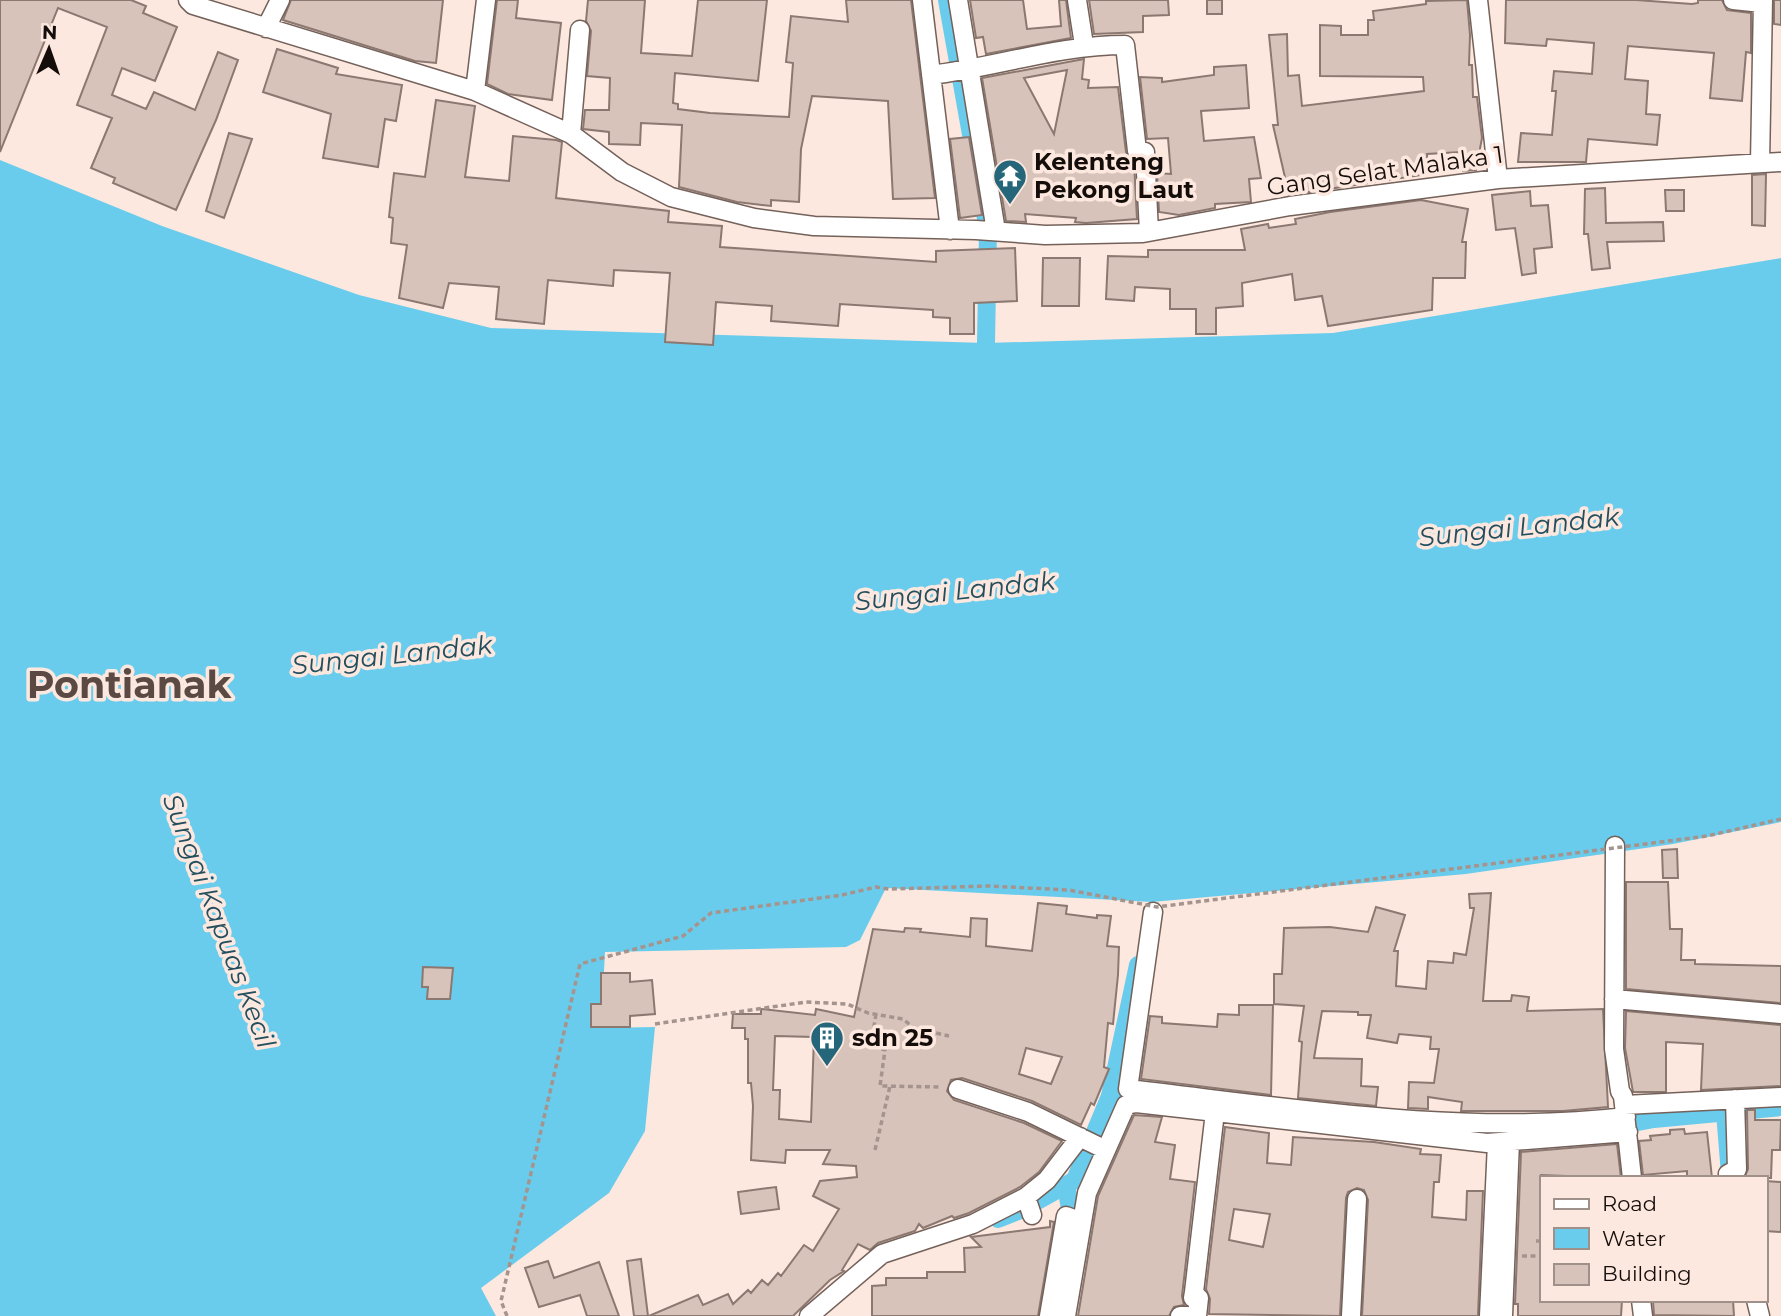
<svg xmlns="http://www.w3.org/2000/svg" width="1781" height="1316" font-family="Montserrat,sans-serif">
	<style>
		.water { fill: #6accec }
		.lines { fill: none; stroke-linecap: round; stroke-linejoin: round }
		.canal { stroke: #6accec; stroke-width: 18 }
		.building { fill: #d8c3bb; stroke: #8b7870; stroke-width: 2; fill-rule: evenodd }
		.street-casing { stroke: #73615a; stroke-width: 21 }
		.path { stroke: #a4948d; stroke-width: 3.5; stroke-dasharray: 5 3.5; stroke-linecap: butt }
		.street { stroke: #fff; stroke-width: 18 }
		.path-bridge { stroke: #a4948d; stroke-width: 3.5; stroke-dasharray: 5 3.5; stroke-linecap: butt }
		.labels { text-anchor: middle; stroke-width: 7; stroke-linejoin: round; paint-order: stroke }
		.poi-label { font-size: 24px; font-weight: bold; fill: #140d0a; stroke: #fde8df; text-anchor: start }
		.street-label { font-size: 24px; fill: #140d0a; stroke: #fde8df }
		.water-label { font-size: 26px; font-style: italic; fill: #234e5d; stroke: #fde8df }
		.town-label { font-size: 38px; font-weight: bold; fill: #5b4a43; stroke: #fde8df }
	</style>
	<rect width="100%" height="100%" fill="#fde8df"/>
	<!-- water -->
	<path class="water" d="M0 160 162 226 359 295 491 328 986 343 1333 333 1781 258V822L1673 844 1466 874 1152 902 886 888 860 940 846 947 605 952 601 1028 655 1027 645 1131 609 1193 481 1288 496 1316H0Z"/>
	<g class="lines">
		<!-- canal -->
		<path class="canal" d="M947 0 988 230 986 343
			M1110 1096 1144 1100
			M1725 1113 1730 1174
			M1611 1127 1654 1119 1781 1107
			M1066 1185 1071 1215 1070 1230
			M998 1219 1023 1209 1075 1180 1110 1096 1138 965"/>
	</g>
	<!-- building -->
	<path class="building" d="M0 0H131L146 6 143 13 177 27 155 81 122 68 112 95 146 109 154 92 195 110 218 52 238 60 216 120 176 210 113 183 115 178 91 168 112 118 77 105 107 27 58 8 0 152Z
		M291 0H443L436 63 415 61 283 20Z
		M497 0H518L516 18 561 23 552 100 508 94 487 84Z
		M588 0H645L641 53 692 56 698 0H767L758 81 675 73 673 103 678 104V109L710 113 789 117 793 63 786 62 791 16 848 22 846 0H911L935 198 893 199 888 101 812 96 801 149 799 202 771 200V206L737 202 679 187 682 125 641 123 640 145 609 144V132L583 129 585 110H609L610 78 587 76 591 31 586 21Z
		M970 0H1023L1027 29 1061 26 1059 0H1066L1071 38 986 54 983 37 976 38Z
		M1089 0H1168L1169 15 1143 16V32L1094 34Z
		M1207 0H1222V14H1207Z
		M1467 0 1470 35 1469 65H1472L1473 97H1477L1482 138 1476 170 1463 171 1461 152 1427 154 1428 174 1289 195 1273 125H1278L1269 35 1287 34 1288 76 1299 75 1302 106 1424 91 1423 77 1320 76V25L1341 26V35H1368V20H1374L1373 11 1426 4V1Z
		M1506 0H1636L1692 4 1698 3V0H1722L1727 10 1751 13V53L1746 52 1742 101 1710 98 1714 53 1628 46 1625 79 1648 81 1646 114 1660 115 1657 145 1588 139 1586 162H1518L1521 133 1552 135 1556 91H1552L1554 71 1592 74 1594 43 1547 39 1546 46 1505 43Z
		M1774 0H1781V25L1774 24Z
		M277 49 338 68 336 74 402 85 396 121 385 119 378 167 323 158 331 114 263 92Z
		M1084 59 1082 79 1089 80 1088 88 1118 87 1126 152 1134 162 1137 219 1086 223 1075 222 1076 218 1025 214 1026 222 1006 221 982 78ZM1067 70 1054 134 1024 78Z
		M1246 65 1249 108 1201 111 1204 141 1254 137 1261 178 1249 179 1251 202 1215 204V208L1179 215 1159 212 1157 173 1171 174 1168 138 1147 139 1140 77 1162 78V82L1214 75V67Z
		M436 100 475 106 465 177 509 181 513 136 556 140 562 142 556 198 669 211 668 222 722 226 720 247 936 262V251L1015 248 1017 301 974 303V334H950V318L933 317V310L840 304 838 326 771 321 772 306 716 302 713 345 665 342 670 273 614 270 613 286 548 280 544 324 496 319 499 287 449 283 443 308 399 298 407 245 391 243 393 218 389 217 394 173 425 177Z
		M229 133 252 139 224 218 206 211Z
		M969 137 982 215 960 218 950 139Z
		M1766 174 1765 226 1752 225V175Z
		M1605 188 1606 223 1663 222 1664 241 1607 242 1610 268 1592 270 1588 234H1584L1585 189Z
		M1665 190H1684V211H1666Z
		M1530 191 1531 206 1548 205 1552 247 1534 249 1536 273 1522 275 1515 228 1496 230 1492 195Z
		M1421 200 1468 209 1462 242H1466L1465 278H1433L1432 310 1328 326 1322 296 1295 300 1292 274 1242 283 1243 306 1216 308V334H1196V309H1170V289L1135 287 1134 301 1106 299 1108 256 1148 257V250H1245L1241 229 1268 224 1269 228 1296 224 1295 219 1330 212Z
		M1043 258H1080L1079 306H1042Z
		M1677 849 1678 878H1663L1662 850Z
		M1626 882H1668L1670 929H1682L1681 960H1695V964L1781 966V1003L1626 989Z
		M1491 893 1483 1001H1511L1512 995 1529 997 1527 1011 1603 1009 1608 1107 1563 1111H1461L1462 1102 1428 1097V1109L1408 1108 1409 1082 1434 1083 1439 1049H1430L1431 1037 1399 1034 1397 1043 1367 1038 1371 1015H1358V1012L1322 1011 1314 1058 1362 1059 1361 1086 1378 1087 1376 1106 1298 1098 1302 1042 1299 1041 1304 1006 1274 1004V974H1282L1284 928 1330 927 1368 932 1376 907 1405 915 1394 951H1398L1396 986 1426 989 1428 961 1453 963 1454 953 1466 955 1474 908H1470L1469 894Z
		M1038 903 1067 906 1066 914 1097 918V915L1111 916 1107 946 1119 947 1118 975 1113 1024 1108 1023 1104 1067 1109 1069 1094 1105 1091 1103 1081 1125 1032 1101 962 1078 951 1080 947 1091 954 1100 1024 1123 1062 1141 1039 1172 1020 1187 969 1213 954 1218 952 1216 923 1228 919 1224 915 1231 878 1243 870 1250 858 1244 842 1270 844 1271 830 1280 793 1316H649L698 1295 703 1305 728 1294 733 1304 748 1290 751 1293 762 1280 768 1285 778 1273 781 1276 804 1245 813 1251 839 1209 813 1196 820 1181 857 1177 856 1166 823 1164 830 1150H786L785 1163 751 1160 753 1106 751 1083H748V1039H745V1028H732L733 1014H761V1009L815 1015 816 1009 854 1017 873 929 904 932 905 928 921 929 920 932 970 937 971 918 987 919 986 946 1032 951ZM775 1036 814 1037 811 1122 779 1119 780 1090H773ZM1026 1048 1062 1057 1051 1084 1019 1074Z
		M423 967 453 968 450 999H427L428 987H422Z
		M601 973H630V982L652 980 655 1014 630 1016V1027H591V1004H601Z
		M1239 1005H1273L1271 1095 1141 1079 1150 1016 1162 1017V1023L1217 1027 1218 1014 1239 1015Z
		M1626 1011 1781 1025V1086L1701 1090 1703 1044 1666 1042V1092H1633L1625 1048Z
		M1747 1110H1755V1120H1781L1780 1150H1772L1771 1178H1744L1748 1169Z
		M1134 1115 1162 1117 1155 1142 1175 1145 1170 1179 1195 1182 1182 1296 1184 1305 1174 1307 1169 1316H1078L1098 1196Z
		M1225 1127 1269 1133 1267 1163 1291 1165 1293 1137 1374 1142 1421 1149 1420 1154 1441 1155 1439 1182H1434L1432 1217 1466 1220 1467 1191H1483L1478 1316H1362L1368 1200 1364 1190 1357 1188 1348 1192 1346 1198 1340 1316 1209 1314 1210 1299 1206 1289ZM1234 1209 1270 1214 1263 1247 1229 1240Z
		M1684 1129 1685 1134 1707 1132 1712 1178H1687V1171L1643 1175 1639 1141 1651 1140 1650 1136 1670 1134V1130Z
		M1617 1144 1621 1178 1541 1175V1300H1622L1621 1316H1518V1304H1515L1521 1152Z
		M1765 1181 1781 1182V1232L1765 1231Z
		M776 1187 779 1209 741 1214 738 1192Z
		M1050 1221 1054 1222 1038 1316H872V1286L886 1285V1278H927V1272H965L964 1248 981 1247 971 1237 1050 1227Z
		M641 1259 648 1316H634L627 1261Z
		M548 1261 554 1278 599 1262 619 1316H587L580 1295 539 1307 525 1268Z
		M1712 1300H1733L1734 1316 1654 1315 1653 1301Z"/>
	<g class="lines">
		<!-- street casing -->
		<g class="street-casing">
			<path id="street" d="M188 0 193 5 475 91 571 134 622 172 671 197 754 218 814 226 976 230 1045 235 1143 233 1290 206 1498 179 1781 162
				M922 0 950 230
				M958 0 996 231
				M1077 0 1084 45
				M1478 0 1498 179
				M1733 0 1762 3
				M266 28 280 0
				M931 75C996 67 1059 45 1125 45L1137 151 1145 152 1149 232
				M475 91 486 0
				M571 134 580 30
				M1760 163 1763 0
				M1615 846 1614 1049 1620 1091 1623 1096 1632 1178
				M1153 912 1128 1089C1293 1108 1461 1136 1626 1117
				M1614 999 1781 1014
				M958 1089 1028 1112 1106 1150
				M1625 1105 1781 1097
				M1729 1178 1728 1174 1737 1169 1735 1099
				M1026 1197 1032 1215
				M1641 1300 1643 1316
				M1756 1300 1760 1316
				M809 1316 882 1254 973 1224 1026 1197 1047 1180 1080 1137
				M1049 1316 1066 1216 1082 1222
				M1066 1316 1087 1193 1126 1105 1136 1103 1487 1143 1628 1132
				M1180 1316H1188
				M1197 1316 1199 1298H1193L1194 1292 1215 1112
				M1351 1316 1357 1199
				M1489 1316 1497 1143
				M1503 1316 1510 1141"/>
		</g>
		<!-- path -->
		<path class="path" d="M876 1014 871 1045 885 1050 880 1086 941 1087
			M655 1024 806 1002 847 1004 868 1013 903 1019 914 1028 949 1036
			M875 1150 890 1086
			M1536 1241H1541
			M1522 1256H1541"/>
		<!-- street -->
		<use href="#street" class="street"/>
		<!-- path-bridge -->
		<path class="path-bridge" d="M507 1316 501 1301 580 964 683 936 711 913 842 895 876 887 889 889 989 886 1069 890 1157 907 1707 836 1781 819"/>
	</g>
	<!-- icons -->
	<defs>
		<g id="temple-pin" transform="scale(1.75)"><path d="M0 17L-7.5 6A9.5 9.5 0 1 1 7.5 6Z" fill="#25667a" stroke="#fde8df"/><path d="M0-6L5-2H3V0L6.5 2.5H4V6H1.5V3h-3V6H-4V2.5H-6.5L-3 0V-2H-5Z" fill="#fff"/></g>
		<g id="building-pin" transform="scale(1.75)"><path d="M0 17L-7.5 6A9.5 9.5 0 1 1 7.5 6Z" fill="#25667a" stroke="#fde8df"/><path d="M-4-6H4V6H1V3H-1V6H-4ZM-2.5-4.3h1.7v1.8h-1.7ZM.8-4.3h1.7v1.8H.8ZM-2.5-1h1.7V.8h-1.7ZM.8-1h1.7V.8H.8Z" fill="#fff"/></g>
	</defs>
	<g fill-rule="evenodd">
		<use href="#temple-pin" x="1010" y="176"/>
		<use href="#building-pin" x="827" y="1038"/>
	</g>
	<g class="labels">
		<!-- poi labels -->
		<g class="poi-label">
			<text x="1034" y="170">Kelenteng<tspan x="1034" dy="28">Pekong Laut</tspan></text>
			<text x="852" y="1046">sdn 25</text>
		</g>
		<!-- street labels -->
		<g class="street-label">
			<text transform="translate(1385 171) rotate(-8)" y="8">Gang Selat Malaka 1</text>
		</g>
		<!-- water labels -->
		<g class="water-label">
			<text transform="translate(1519 527) rotate(-6)" y="9">Sungai Landak</text>
			<text transform="translate(955 591) rotate(-6)" y="9">Sungai Landak</text>
			<text transform="translate(392 655) rotate(-6)" y="9">Sungai Landak</text>
			<text transform="translate(219 921) rotate(69)" y="9">Sungai Kapuas Kecil</text>
		</g>
		<!-- town labels -->
		<g class="town-label">
			<text x="129" y="698">Pontianak</text>
		</g>
	</g>
	<!-- legend -->
	<rect x="1540" y="1176" width="228" height="126" fill="#fde8df" stroke="#a0908a" stroke-width="2"/>
	<rect x="1554" y="1199" width="35" height="10" fill="#ffffff" stroke="#a0908a" stroke-width="2"/>
	<text x="1602" y="1211" font-size="21" fill="#140d0a">Road</text>
	<rect x="1554" y="1228" width="35" height="21" fill="#6accec" stroke="#a0908a" stroke-width="2"/>
	<text x="1602" y="1246" font-size="21" fill="#140d0a">Water</text>
	<rect x="1554" y="1264" width="35" height="21" fill="#d8c3bb" stroke="#a0908a" stroke-width="2"/>
	<text x="1602" y="1281" font-size="21" fill="#140d0a">Building</text>
	<!-- north arrow -->
	<g transform="translate(49 49) rotate(2)" stroke="#fde8df" stroke-width="5" paint-order="stroke">
	<path d="M0-5L12 26L0 18L-12 26Z" fill="#140d0a"/>
	<text y="-10" font-size="19" font-weight="bold" text-anchor="middle" fill="#140d0a">N</text>
	</g>
</svg>
